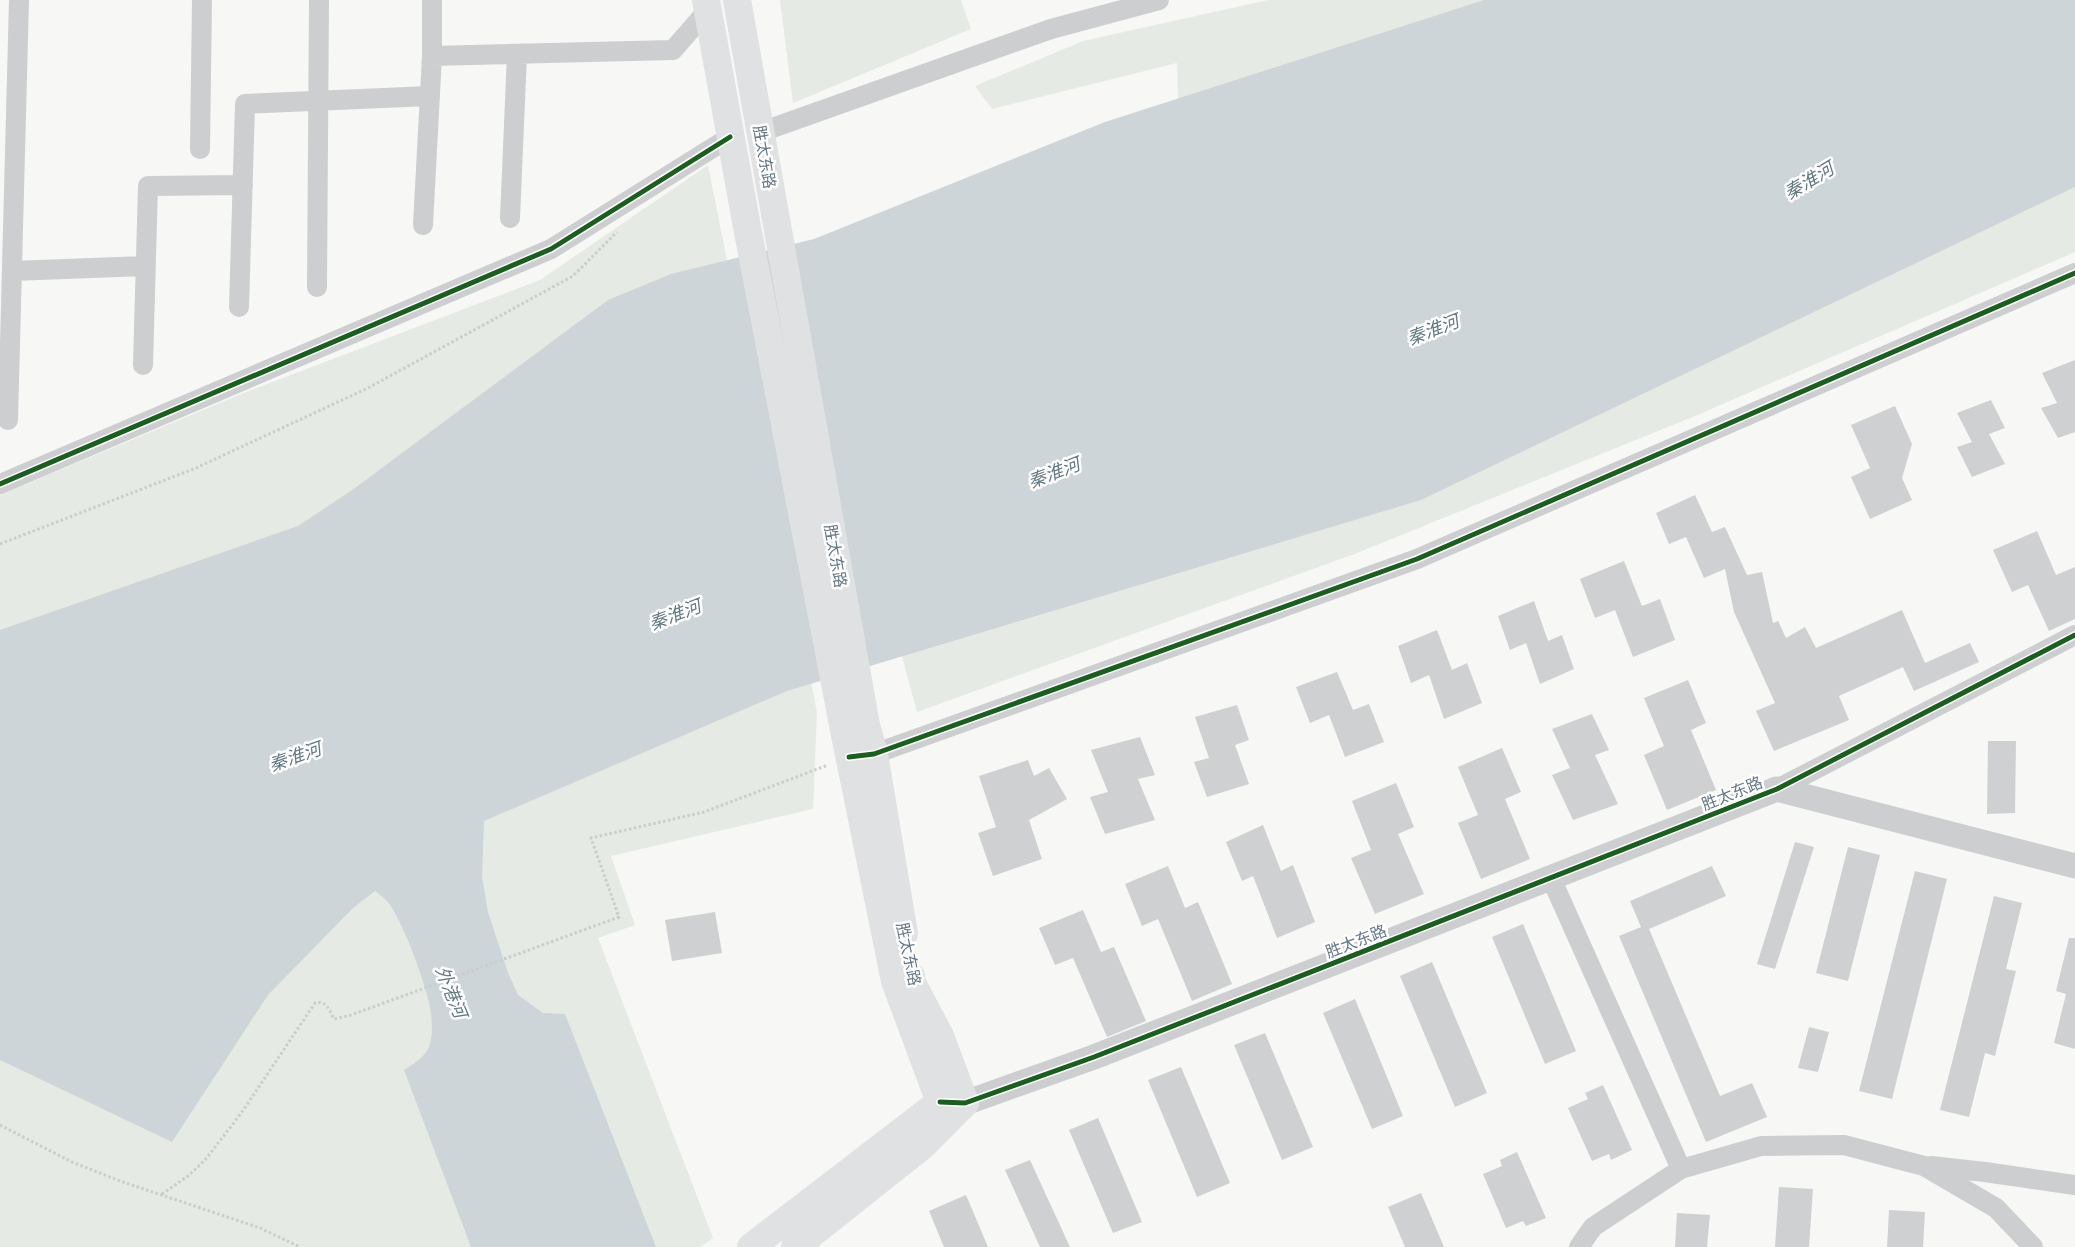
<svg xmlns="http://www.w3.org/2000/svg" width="2075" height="1247" font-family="'Exo 2','Noto Sans SC',sans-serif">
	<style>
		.green { fill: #e6eae4 }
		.water { fill: #cdd5d8 }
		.building { fill: #cfd0d1 }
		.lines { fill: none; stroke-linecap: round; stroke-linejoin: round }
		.path { stroke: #cbcccc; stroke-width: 3; stroke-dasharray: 2.5 2.5; stroke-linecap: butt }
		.minor { stroke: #cccecf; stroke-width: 20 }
		.tertiary { stroke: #cccecf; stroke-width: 25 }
		.secondary { stroke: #e0e1e2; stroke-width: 28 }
		.cycleway-casing { stroke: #fff; stroke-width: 8 }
		.cycleway { stroke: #1b5e20; stroke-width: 5 }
		.labels { text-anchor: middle; stroke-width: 5; stroke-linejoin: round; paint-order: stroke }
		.street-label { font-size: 16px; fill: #667886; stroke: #fff }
		.water-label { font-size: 18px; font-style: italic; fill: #637982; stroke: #fff }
	</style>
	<rect width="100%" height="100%" fill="#f7f7f6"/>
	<!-- green -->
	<path class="green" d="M780 0H961L971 29 793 103Z
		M1268 0H2075V252L1695 416 1352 555 917 712 897 638 1191 536 1177 63 992 109 975 86 1083 41Z
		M708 165 817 712 813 809 611 856 635 925 598 938 713 1238 700 1247H0V495L246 392 540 280Z"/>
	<!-- water -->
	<path class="water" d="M1484 0H2075V187L1421 500 787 691 484 821 482 876 488 912 508 973 518 995 543 1013 565 1014 656 1247H471L404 1070C413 1064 424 1058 429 1047 433 1036 432 1024 431 1012 428 989 402 918 387 901 383 897 379 894 375 891L353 908 268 995 172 1142 0 1060V630L298 526 355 488 608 300 671 274 814 239 1105 122Z"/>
	<!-- building -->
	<path class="building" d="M2075 360V432L2058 438 2041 408 2057 403 2042 373Z
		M1991 400 2005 428 1989 434 2005 464 1972 477 1957 447 1972 442 1957 413Z
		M1895 406 1912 444 1902 478 1912 500 1870 519 1851 477 1870 468 1851 425Z
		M1695 495 1712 532 1725 527 1747 575 1762 572 1773 623 1778 621 1786 638 1805 627 1816 648 1902 610 1925 663 1970 643 1979 662 1914 691 1903 667 1839 696 1849 720 1774 751 1756 711 1775 703 1734 612 1725 569 1704 578 1686 537 1669 544 1656 513Z
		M2037 531 2056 575 2075 567V619L2049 631 2028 585 2012 592 1993 550Z
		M1624 561 1642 606 1660 599 1675 640 1633 657 1615 610 1595 618 1580 579Z
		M1534 601 1548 641 1562 635 1574 669 1540 684 1526 643 1510 650 1498 616Z
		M1437 630 1452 670 1467 663 1482 703 1444 719 1429 675 1411 683 1398 646Z
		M1337 672 1353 710 1369 704 1384 742 1345 757 1329 715 1310 723 1296 687Z
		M1688 680 1706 723 1691 730 1716 790 1667 810 1644 755 1664 746 1644 698Z
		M1237 705 1249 740 1235 745 1249 784 1207 797 1194 762 1209 758 1195 717Z
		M1592 714 1609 750 1595 755 1618 804 1573 820 1552 775 1570 768 1552 729Z
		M1140 737 1155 775 1138 779 1155 820 1105 834 1090 797 1108 792 1091 750Z
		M1988 741H2016L2015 813 1987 814Z
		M1502 748 1521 792 1505 799 1530 859 1481 879 1458 823 1478 815 1458 767Z
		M1028 760 1034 776 1049 768 1067 799 1029 820 1042 859 993 876 978 833 996 827 979 776Z
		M1396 783 1414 827 1398 834 1424 894 1375 914 1351 858 1371 850 1352 801Z
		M1263 825 1281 871 1293 865 1315 922 1277 938 1253 876 1242 881 1226 842Z
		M1795 842 1814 847 1775 969 1757 964Z
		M1848 847 1880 855 1848 981 1816 973Z
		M1168 866 1185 908 1198 902 1232 984 1192 1001 1158 919 1142 926 1125 884Z
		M1712 866 1726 896 1649 929 1720 1096 1752 1083 1767 1117 1706 1142 1619 936 1641 927 1630 901Z
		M1915 871 1947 879 1892 1099 1859 1091Z
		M1994 896 2022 903 2006 969 2016 971 1995 1056 1985 1053 1969 1117 1940 1110Z
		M1083 910 1101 952 1114 947 1146 1021 1107 1037 1073 958 1055 965 1039 928Z
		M715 912 722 953 672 961 665 920Z
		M1523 924 1576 1051 1545 1064 1492 937Z
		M2069 938H2075V1049L2054 1043 2066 994 2056 991Z
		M1432 962 1487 1093 1455 1107 1400 976Z
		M1355 999 1403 1116 1372 1129 1323 1013Z
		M1809 1027 1829 1032 1818 1072 1798 1068Z
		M1265 1033 1313 1147 1282 1160 1234 1045Z
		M1181 1067 1230 1183 1197 1197 1148 1080Z
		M1603 1085 1632 1150 1611 1160 1609 1154 1592 1161 1568 1108 1588 1099 1585 1093Z
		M1098 1118 1142 1222 1113 1233 1069 1130Z
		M1517 1152 1546 1218 1526 1226 1523 1221 1506 1228 1483 1174 1502 1166 1500 1160Z
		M1030 1160 1070 1247H1040L1005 1170Z
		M1779 1187 1813 1189 1809 1247H1775Z
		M1421 1193 1444 1247H1405L1388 1207Z
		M966 1195 988 1247H944L929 1211Z
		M1889 1210 1925 1212 1923 1247H1887Z
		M1677 1213 1710 1215 1707 1247H1675Z"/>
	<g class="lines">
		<!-- path -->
		<path class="path" d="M0 544 196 468 368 388 573 276 617 232
			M0 1125 72 1162 120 1181 260 1228 300 1247
			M162 1194 188 1176 205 1160 242 1112 315 1003C327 1000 329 1010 334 1019L351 1015 619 917 591 838 704 812 828 765"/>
		<!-- minor -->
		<path class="minor" d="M432 0V56L673 50 707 11
			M761 132 1051 29 1159 0
			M200 149 202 0
			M510 218 517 54
			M423 225 432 56
			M12 271 145 266
			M317 287 319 0
			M239 307 245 104 430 96
			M143 365 148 186 243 185
			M8 420 19 0
			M0 484 551 249 730 137
			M861 755 874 754 1417 559 2075 273
			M1777 789 2075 635
			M1551 878 1681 1169
			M1931 1166 1985 1172 2075 1185
			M1579 1247 1593 1227 1681 1169 1761 1146 1844 1145 1924 1166 1996 1208 2033 1247"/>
		<!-- tertiary -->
		<path class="tertiary" d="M945 1103H965L1094 1057 1777 789 2075 866"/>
		<!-- secondary -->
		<path class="secondary" d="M706 0 747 227 845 735 895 981 940 1102 751 1247
			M737 0 866 725 874 754 904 934
			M795 1247 922 1146 965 1103 940 1036 912 983 911 976"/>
		<!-- cycleway casing -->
		<g class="cycleway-casing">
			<path id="cycleway" d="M0 484 551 249 730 137
				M849 757 874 754 1417 559 2075 273
				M940 1102 965 1103 1094 1057 1777 789 2075 635"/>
		</g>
		<!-- cycleway -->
		<use href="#cycleway" class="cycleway"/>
	</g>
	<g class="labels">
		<!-- street labels -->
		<g class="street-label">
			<text transform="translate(765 157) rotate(80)" y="6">胜太东路</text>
			<text transform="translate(836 556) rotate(80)" y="6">胜太东路</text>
			<text transform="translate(1732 793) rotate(-22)" y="6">胜太东路</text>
			<text transform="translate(1356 941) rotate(-21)" y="6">胜太东路</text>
			<text transform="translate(909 954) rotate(78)" y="6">胜太东路</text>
		</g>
		<!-- water labels -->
		<g class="water-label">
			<text transform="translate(1809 181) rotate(-31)" y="6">秦淮河</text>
			<text transform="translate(1433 330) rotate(-21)" y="6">秦淮河</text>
			<text transform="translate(1054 473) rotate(-21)" y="6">秦淮河</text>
			<text transform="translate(675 615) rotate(-21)" y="6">秦淮河</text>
			<text transform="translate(295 757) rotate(-19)" y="6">秦淮河</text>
			<text transform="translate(451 992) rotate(68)" y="6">外港河</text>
		</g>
	</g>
</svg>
